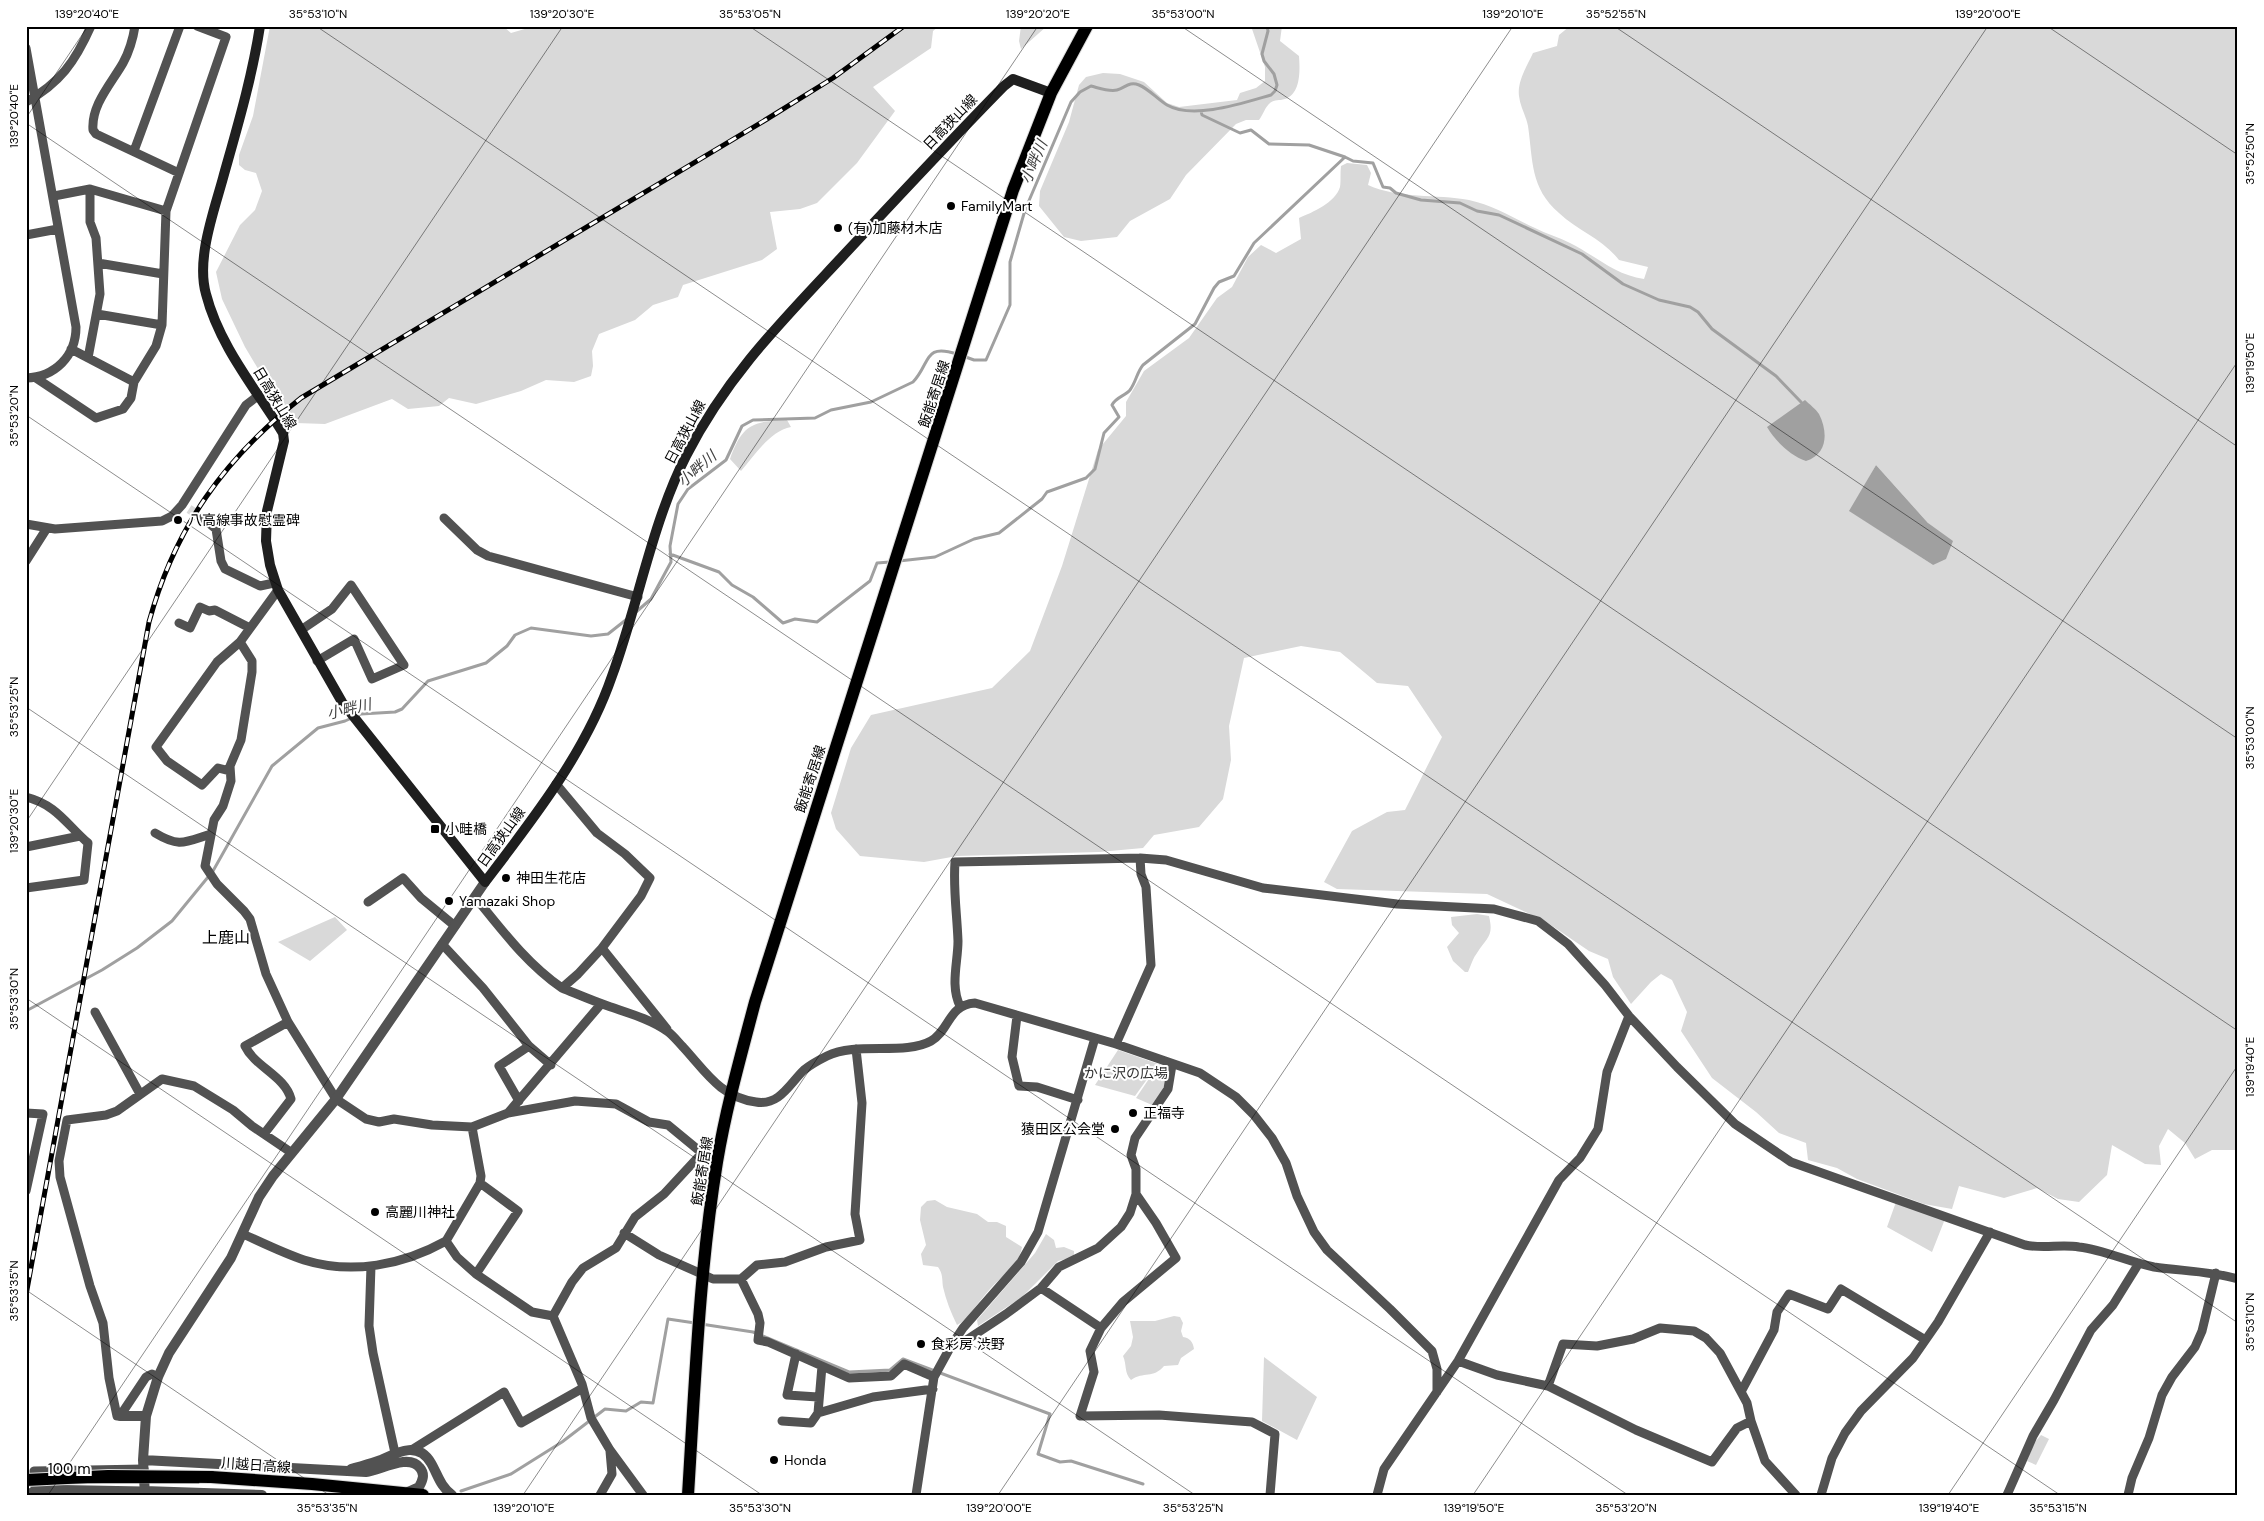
<svg xmlns="http://www.w3.org/2000/svg" width="2264" height="1521" font-family="'DM Sans','Noto Sans JP',sans-serif">
	<style>
		.green { fill: #d9d9d9; fill-rule: evenodd }
		.water { fill: #a0a0a0 }
		.lines { fill: none; stroke-linecap: round; stroke-linejoin: round }
		.stream { stroke: #a0a0a0; stroke-width: 3 }
		.minor-tunnel { stroke: #d9d9d9; stroke-width: 9; stroke-dasharray: 9 4.5; stroke-linecap: butt }
		.primary-casing { stroke: #dbdbdb; stroke-width: 14 }
		.minor { stroke: #525252; stroke-width: 9 }
		.tertiary { stroke: #525252; stroke-width: 10 }
		.secondary { stroke: #1f1f1f; stroke-width: 10 }
		.primary { stroke: #000; stroke-width: 12 }
		.rail-casing { stroke: #000; stroke-width: 5 }
		.rail { stroke: #fff; stroke-width: 3; stroke-dasharray: 9; stroke-linecap: butt }
		.primary-bridge-casing { stroke: #dbdbdb; stroke-width: 14; stroke-linecap: butt }
		.primary-bridge { stroke: #000; stroke-width: 12 }
		.ticks { fill: none; stroke: #000; stroke-width: 1; stroke-opacity: 0.45 }
		.poi-dot { fill: #000; stroke: #fff; stroke-width: 2 }
		.labels { text-anchor: middle; stroke-width: 4; stroke-linejoin: round; paint-order: stroke }
		.street-label { font-size: 14px; fill: #000; stroke: #fff }
		.poi-label { font-size: 14px; fill: #000; stroke: #fff; text-anchor: start }
		.park-label { font-size: 14px; fill: #303030; stroke: #fff }
		.water-label { font-size: 15px; font-style: italic; fill: #414141; stroke: #fff }
		.quarter-label { font-size: 16px; fill: #000; stroke: #fff }
		.neatline { fill: none; stroke: #000; stroke-width: 2 }
		.ticks-label { font-size: 12px; text-anchor: middle; fill: #000 }
	</style>
	<rect width="100%" height="100%" fill="#fff"/>
	<!-- green -->
	<path class="green" d="M270 26H503L511 33 535 26H939L933 31 931 48 873 87 895 111 857 163 817 203 800 209 770 212 777 249 762 260 683 285 678 297 653 305 635 320 599 334 592 351 593 366 591 376 574 382 546 380 521 391 476 404 449 398 439 406 408 409 392 399 325 424 296 423 270 389 245 347 222 299 216 272 240 225 255 210 262 191 256 173 245 170 239 165V155L253 116Z
		M1021 26H1047L1021 49 1019 41Z
		M1251 26H1282L1280 41 1299 56C1300 70 1301 94 1285 99 1279 101 1275 99 1270 103 1265 107 1263 115 1259 120H1246L1236 124 1186 175 1170 199 1130 221 1117 237 1081 241 1064 237 1039 206 1040 191 1069 122 1079 85 1086 77 1103 73 1120 74 1144 82 1167 103 1179 107 1237 100 1240 93 1256 88 1265 81V67Z
		M1570 26H2238V1150H2212L2195 1159 2185 1143 2168 1129 2159 1146 2161 1165 2145 1164 2112 1145 2107 1175 2079 1202 2058 1199 2037 1188 2004 1198 1959 1186 1952 1209 1924 1204 1857 1179 1837 1168 1808 1160 1806 1143 1779 1133 1756 1112 1712 1078 1681 1031 1687 1012 1672 980 1661 974 1651 982 1631 1004 1613 977 1608 959 1589 951 1545 921 1487 894 1337 889 1324 882 1352 831 1387 812 1405 810 1442 737 1408 686 1377 683 1340 652 1301 646 1244 658 1229 726 1231 760 1223 799 1199 827 1154 835 1143 848 1099 852 957 856 924 862 860 856 836 829 831 813 851 748 871 715 992 688 1030 651 1062 566 1098 450 1126 416V402L1144 371 1189 338 1217 298 1232 287 1248 257 1261 245 1276 253 1301 239 1299 218C1313 212 1335 203 1340 187 1341 181 1340 173 1341 166L1347 163 1367 165 1371 173 1368 185C1399 199 1436 194 1469 200 1493 205 1513 218 1535 228 1546 234 1559 237 1570 243 1596 256 1615 275 1644 279L1648 267 1619 260C1603 239 1578 231 1559 213 1530 188 1533 160 1528 126 1526 116 1520 106 1519 96 1517 82 1527 66 1533 53L1557 46 1559 35ZM1876 465 1928 523 1933 565 1850 511Z
		M787 420 791 427C770 431 755 455 741 471L730 459C742 425 752 421 787 420Z
		M1477 914 1489 916C1494 937 1487 937 1477 953 1473 958 1471 965 1468 972H1465L1453 961 1447 947 1459 933 1452 925 1451 917Z
		M335 917 347 930 310 961 278 942Z
		M1118 1050 1158 1064 1135 1096 1095 1085Z
		M1159 1064 1167 1068 1165 1087 1152 1105 1136 1098Z
		M935 1200 947 1207 977 1214 988 1222H997L1006 1226V1237L1022 1247C1019 1266 1001 1276 990 1289 980 1300 972 1312 962 1322L957 1325C951 1313 946 1300 943 1287 942 1279 943 1274 938 1267L923 1265 921 1254 926 1245 920 1220 921 1207 927 1201Z
		M1896 1202 1945 1219 1932 1252 1887 1227Z
		M1046 1234 1054 1240 1056 1248 1064 1247 1074 1251V1257L1058 1261 1022 1297 978 1326 977 1320 1035 1253Z
		M1174 1316 1180 1317 1183 1323 1181 1331 1183 1337C1190 1338 1193 1342 1194 1349L1181 1358 1178 1365 1164 1366C1153 1379 1144 1371 1131 1380 1124 1373 1127 1365 1123 1356L1131 1346 1133 1337 1130 1321H1155Z
		M1264 1357 1317 1397 1297 1440 1262 1421Z
		M2041 1435 2049 1439 2036 1465 2027 1461 2034 1443Z"/>
	<!-- water -->
	<path class="water" d="M1805 400C1809 404 1816 409 1819 414 1828 432 1828 454 1806 461 1790 455 1776 442 1767 427Z
		M1876 465 1928 523 1953 541 1946 559 1933 565 1849 511Z"/>
	<g class="lines">
		<!-- stream -->
		<path class="stream" d="M1201 111 1202 115 1240 133 1251 130 1269 144 1309 145 1345 157
			M963 356 974 360H986L1010 305V262L1025 210 1071 102 1080 92 1091 86C1099 88 1109 92 1117 90 1125 88 1129 81 1139 85 1149 89 1157 99 1167 105 1193 120 1243 103 1271 95L1275 91 1277 85 1274 74 1264 61 1262 54 1268 31 1267 26
			M670 554 719 572 732 585 753 597 783 623 795 619 817 622 870 581 877 563 890 562
			M899 561 935 557 974 539 999 533 1042 499 1047 492 1086 478 1095 469 1104 433 1119 417 1112 405C1116 397 1125 396 1130 390 1136 382 1137 372 1143 365L1195 324 1214 288 1219 282 1234 276 1254 243 1345 157 1353 161 1373 163 1383 187 1390 188 1396 193 1421 200 1460 203 1477 211 1499 215 1582 254 1623 284 1659 300 1690 307 1698 312 1712 329 1776 376 1801 402
			M636 612 651 599 671 562 670 546 678 504 688 489 726 460 742 426 753 420 815 418 831 410 871 402 913 382C931 363 923 343 957 354
			M26 1011 102 970 137 948 172 921 213 871 272 766 318 728 345 721 361 714 395 712 402 709 428 681 486 663 507 646 515 635 531 628 591 636 608 634 627 619
			M701 1324 753 1332 849 1372 890 1370 903 1359 1050 1414 1038 1454 1060 1462 1071 1461 1143 1484
			M461 1491 511 1474 562 1442 605 1409 626 1411 641 1402 653 1403 668 1319 695 1323"/>
		<!-- minor-tunnel -->
		<path class="minor-tunnel" d="M189 509 203 518"/>
		<!-- primary casing -->
		<g class="primary-casing">
			<path id="primary" d="M211 1477 312 1484 423 1495
				M688 1495C695 1384 699 1272 717 1162 726 1108 741 1055 755 1002L1013 190 1051 93 1087 26"/>
		</g>
		<!-- minor -->
		<path class="minor" d="M135 26C133 39 129 52 123 63 111 84 91 105 93 130L96 134 179 173
			M26 48 76 327C76 356 55 377 26 378
			M26 102C60 83 75 62 91 26
			M134 151 180 26
			M54 196 90 189 166 211
			M26 235 58 229
			M98 263 163 274
			M97 314 162 325
			M71 349 134 382
			M88 358 100 294 96 238 90 222V189
			M36 378 96 418 123 409 131 398 134 382 156 346 162 325 166 211 226 37 197 26
			M203 518 216 529 221 561 225 569 260 586 274 583
			M444 518 477 550 488 556 638 597
			M26 524 55 529 162 521 172 516 182 505 246 405 259 395
			M26 561 47 528
			M278 590 240 642 252 661V672L241 740 230 766 231 781 223 806 214 820 205 866 217 884 244 911 250 919 266 974 288 1022 336 1099 366 1119 379 1122 394 1119 432 1125 472 1127 508 1113 601 1004
			M179 623 190 628 200 607 209 611 215 610 250 628
			M301 630 332 609 351 585 404 665 372 679 354 639 317 661
			M230 771 218 768 202 785 167 761 156 747 217 662 240 642
			M556 784 597 833 625 854 650 878 641 896 602 948 667 1029
			M26 797C57 805 66 824 88 843L84 880 26 888
			M155 833C180 848 185 842 211 834
			M26 847 80 836
			M475 897C501 929 527 964 562 988 577 994 593 1001 608 1006 628 1013 650 1019 667 1031 673 1035 678 1042 683 1047 706 1072 720 1097 756 1102 780 1106 790 1083 804 1070 810 1065 819 1060 827 1056 857 1041 904 1056 931 1041 950 1030 948 1005 975 1003L1116 1044 1200 1073 1236 1097 1254 1115 1272 1138 1286 1163 1297 1196 1314 1232 1327 1250 1390 1309 1432 1351 1437 1369V1392
			M368 902 403 878 421 898 455 926
			M442 944 483 988 529 1046 551 1065
			M562 988 578 974 602 948
			M960 1006C950 986 958 962 958 941 957 914 953 888 955 862L1140 858 1166 860 1263 888 1397 904 1494 909 1538 921 1568 944 1605 985 1629 1016 1677 1067 1735 1124 1791 1162 2025 1245C2043 1249 2061 1244 2079 1247 2105 1250 2128 1262 2154 1267 2182 1271 2210 1271 2238 1279
			M95 1012 140 1094
			M1017 1016 1012 1057 1019 1086 1037 1087 1078 1100
			M1116 1044 1151 965 1146 887 1141 874 1140 858
			M519 1101 499 1066 529 1046
			M26 1113 43 1114 26 1191
			M508 1113 575 1101 616 1104 649 1122 668 1125 702 1153 718 1160
			M472 1127 481 1176 480 1183 446 1241 457 1257 476 1274 532 1312 553 1316 572 1282 583 1268 616 1248 635 1217 664 1194 702 1153
			M264 1134 291 1099C285 1076 255 1067 245 1046L288 1022
			M1136 1194 1156 1223 1176 1258 1123 1302 1101 1328 1090 1351 1094 1372 1080 1416 1159 1415 1252 1422 1275 1434 1270 1495
			M624 1233 659 1255 713 1279H741L757 1265 785 1262 826 1247 860 1240 855 1214 862 1103 856 1049
			M243 1234C263 1243 283 1253 304 1260 352 1275 403 1265 446 1241
			M371 1266 369 1326 373 1353 395 1453
			M476 1274 518 1211 480 1183
			M741 1279 758 1314 760 1323 758 1340 768 1342 849 1378 891 1376 904 1364 934 1377
			M1041 1288 1101 1328
			M553 1316 582 1384 591 1418 610 1450 643 1495
			M951 1346 962 1343 1006 1314 1041 1288 1059 1267 1098 1248 1121 1227 1130 1213 1136 1194V1169L1131 1155 1135 1138 1168 1089 1172 1065
			M796 1354 787 1395 818 1397
			M1458 1361 1497 1375 1548 1386 1563 1344 1597 1346 1633 1339 1660 1328 1694 1331 1706 1338 1720 1353 1747 1403 1751 1421 1765 1461 1796 1495
			M158 1377 152 1374 146 1377 120 1416H117L109 1378 103 1323 90 1286 60 1177 59 1161 67 1120 106 1115 117 1111 162 1079 194 1086 233 1110 252 1126 292 1153
			M1548 1386 1636 1430 1712 1462 1737 1428 1751 1421
			M1741 1392 1774 1330 1777 1312 1789 1294 1828 1309 1841 1289 1924 1339
			M818 1413 873 1397 933 1389
			M782 1421 811 1423 818 1413 822 1366
			M413 1449 504 1392 521 1423 583 1388
			M35 1489 34 1471 144 1469
			M29 1495 35 1489 144 1491
			M600 1495 612 1474 610 1451
			M916 1495 934 1377 951 1346 963 1328 1021 1262 1038 1232 1095 1038
			M1377 1495 1384 1469 1458 1361 1559 1180 1580 1158 1598 1129 1607 1072 1629 1016
			M1821 1495 1832 1458 1845 1433 1861 1411 1913 1358 1938 1322 1990 1232
			M2007 1495 2033 1436 2054 1400 2091 1330 2113 1305 2139 1263
			M2128 1495 2132 1478 2149 1438 2162 1395 2172 1377 2195 1347 2202 1331 2216 1273"/>
		<!-- tertiary -->
		<path class="tertiary" d="M120 1416H146
			M143 1460 366 1472C381 1470 409 1453 420 1468 425 1474 423 1480 419 1487L408 1492
			M351 1469C361 1466 371 1464 381 1460 398 1452 418 1441 431 1463 438 1475 440 1486 452 1495
			M144 1491 262 1495
			M145 1495 143 1460 146 1416 158 1377 169 1353 231 1258 259 1197 273 1176 336 1099 485 882"/>
		<!-- secondary -->
		<path class="secondary" d="M260 26C252 78 237 128 223 178 214 211 196 259 206 294 219 345 255 388 283 433L284 441 267 511 266 541 270 565 278 590 342 702 485 882C533 819 586 752 612 676 638 605 652 523 686 456 726 377 782 321 841 258 895 200 949 142 1004 86L1013 79 1051 93"/>
		<!-- primary -->
		<use href="#primary" class="primary"/>
		<!-- rail casing -->
		<g class="rail-casing">
			<path id="rail" d="M26 1295 149 622C175 527 224 459 301 398L767 119 833 78 904 26"/>
		</g>
		<!-- rail -->
		<use href="#rail" class="rail"/>
		<!-- primary-bridge casing -->
		<g class="primary-bridge-casing">
			<path id="primary-bridge" d="M26 1480 108 1476 211 1477"/>
		</g>
		<!-- primary-bridge -->
		<use href="#primary-bridge" class="primary-bridge"/>
	</g>
	<!-- ticks -->
	<path class="ticks" d="M316 26 2238 1323M749 26 2238 1031M1181 26 2238 739M1614 26 2238 447M2047 26 2238 155M26 118 88 26M26 123 2060 1495M26 415 1628 1495M26 707 1195 1495M26 822 563 26M26 998 762 1495M26 1290 329 1495M48 1495 1038 26M523 1495 1513 26M998 1495 1988 26M1473 1495 2238 361M1948 1495 2238 1065"/>
	<!-- markers -->
	<g class="poi-dot">
		<circle cx="951" cy="206" r="5"/>
		<circle cx="838" cy="228" r="5"/>
		<circle cx="178" cy="520" r="5"/>
		<rect x="430" y="824" width="10" height="10" rx="2.5"/>
		<circle cx="506" cy="878" r="5"/>
		<circle cx="449" cy="901" r="5"/>
		<circle cx="1133" cy="1113" r="5"/>
		<circle cx="1115" cy="1129" r="5"/>
		<circle cx="375" cy="1212" r="5"/>
		<circle cx="921" cy="1344" r="5"/>
		<circle cx="774" cy="1460" r="5"/>
	</g>
	<g class="labels">
		<!-- street labels -->
		<g class="street-label">
			<text transform="translate(950 122) rotate(-46)" y="5">日高狭山線</text>
			<text transform="translate(934 394) rotate(-72)" y="5">飯能寄居線</text>
			<text transform="translate(275 398) rotate(59)" y="5">日高狭山線</text>
			<text transform="translate(685 432) rotate(-62)" y="5">日高狭山線</text>
			<text transform="translate(810 779) rotate(-72)" y="5">飯能寄居線</text>
			<text transform="translate(501 837) rotate(-54)" y="5">日高狭山線</text>
			<text transform="translate(702 1171) rotate(-81)" y="5">飯能寄居線</text>
			<text transform="translate(256 1465) rotate(4)" y="5">川越日高線</text>
		</g>
		<!-- poi labels -->
		<g class="poi-label">
			<text x="961" y="211">FamilyMart</text>
			<text x="848" y="233">(有)加藤材木店</text>
			<text x="188" y="525">八高線事故慰霊碑</text>
			<text x="445" y="834">小畦橋</text>
			<text x="516" y="883">神田生花店</text>
			<text x="459" y="906">Yamazaki Shop</text>
			<text x="1143" y="1118">正福寺</text>
			<text x="1105" y="1134" text-anchor="end">猿田区公会堂</text>
			<text x="385" y="1217">高麗川神社</text>
			<text x="931" y="1349">食彩房 渋野</text>
			<text x="784" y="1465">Honda</text>
		</g>
		<!-- park labels -->
		<g class="park-label">
			<text x="1126" y="1078">かに沢の広場</text>
		</g>
		<!-- water labels -->
		<g class="water-label">
			<text transform="translate(1034 162) rotate(-67)" y="5">小畔川</text>
			<text transform="translate(697 469) rotate(-41)" y="5">小畔川</text>
			<text transform="translate(349 709) rotate(-13)" y="5">小畔川</text>
		</g>
		<!-- quarter labels -->
		<g class="quarter-label">
			<text x="226" y="943">上鹿山</text>
		</g>
	</g>
	<!-- border -->
	<rect width="2264" height="1521" fill="none" stroke="#ffffff" stroke-width="55"/>
	<!-- scale -->
	<path d="M40 1474v8h158v-8" fill="none" stroke="#000000" stroke-width="2.5"/>
	<text x="48" y="1474" font-size="15" fill="#000000" stroke="#ffffff" stroke-width="4" paint-order="stroke">100 m</text>
	<rect x="28" y="28" width="2208" height="1466" class="neatline"/>
	<g class="ticks-label">
		<text x="87" y="18">139°20'40"E</text>
		<text x="318" y="18">35°53'10"N</text>
		<text x="562" y="18">139°20'30"E</text>
		<text x="750" y="18">35°53'05"N</text>
		<text x="1038" y="18">139°20'20"E</text>
		<text x="1183" y="18">35°53'00"N</text>
		<text x="1513" y="18">139°20'10"E</text>
		<text x="1616" y="18">35°52'55"N</text>
		<text x="1988" y="18">139°20'00"E</text>
		<text transform="translate(14 116) rotate(-90)" y="4">139°20'40"E</text>
		<text transform="translate(2250 154) rotate(-90)" y="4">35°52'50"N</text>
		<text transform="translate(2250 363) rotate(-90)" y="4">139°19'50"E</text>
		<text transform="translate(14 416) rotate(-90)" y="4">35°53'20"N</text>
		<text transform="translate(14 707) rotate(-90)" y="4">35°53'25"N</text>
		<text transform="translate(2250 738) rotate(-90)" y="4">35°53'00"N</text>
		<text transform="translate(14 821) rotate(-90)" y="4">139°20'30"E</text>
		<text transform="translate(14 999) rotate(-90)" y="4">35°53'30"N</text>
		<text transform="translate(2250 1067) rotate(-90)" y="4">139°19'40"E</text>
		<text transform="translate(14 1291) rotate(-90)" y="4">35°53'35"N</text>
		<text transform="translate(2250 1322) rotate(-90)" y="4">35°53'10"N</text>
		<text x="327" y="1512">35°53'35"N</text>
		<text x="524" y="1512">139°20'10"E</text>
		<text x="760" y="1512">35°53'30"N</text>
		<text x="999" y="1512">139°20'00"E</text>
		<text x="1193" y="1512">35°53'25"N</text>
		<text x="1474" y="1512">139°19'50"E</text>
		<text x="1626" y="1512">35°53'20"N</text>
		<text x="1949" y="1512">139°19'40"E</text>
		<text x="2058" y="1512">35°53'15"N</text>
	</g>
</svg>
